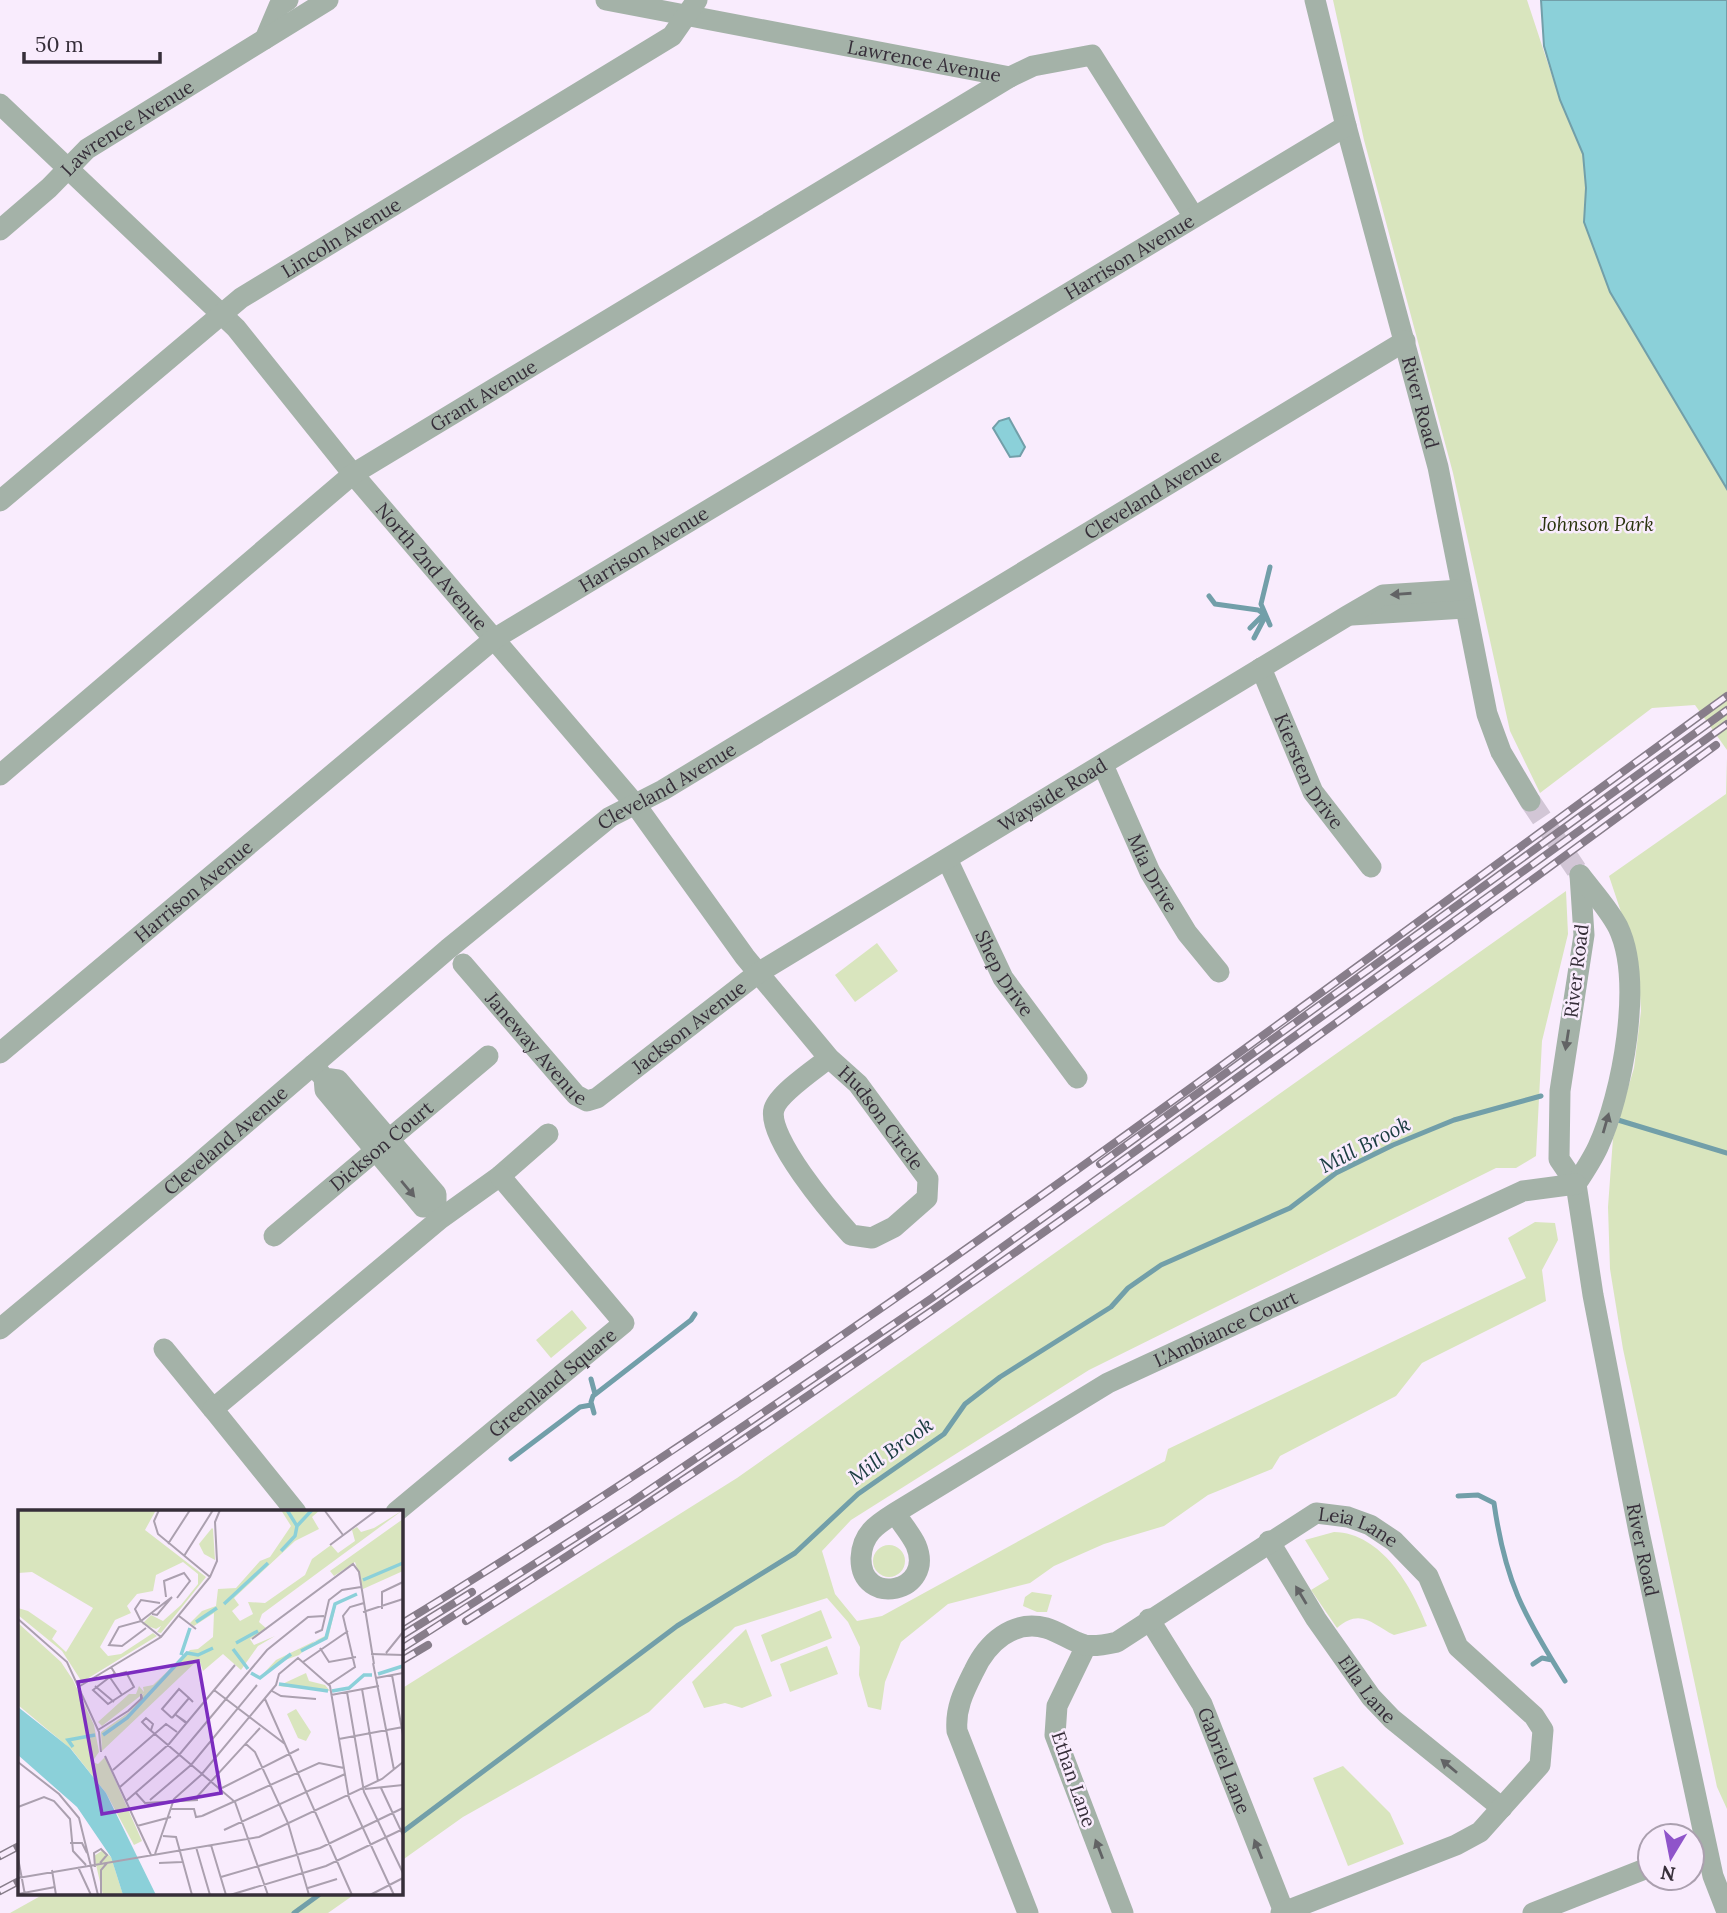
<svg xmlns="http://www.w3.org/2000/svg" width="1727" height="1913" font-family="Lora,serif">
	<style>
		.green { fill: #d9e5be }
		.water { fill: #8bd0d9; stroke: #729fa9; stroke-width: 2 }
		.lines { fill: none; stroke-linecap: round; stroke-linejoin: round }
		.stream { stroke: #729fa9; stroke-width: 5 }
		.minor-tunnel { stroke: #d2c6d6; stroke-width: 21; stroke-dasharray: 21 10; stroke-linecap: butt }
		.minor { stroke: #a4b2a8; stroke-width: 21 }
		.rail-casing { stroke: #877d8a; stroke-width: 8 }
		.rail { stroke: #f9ecfd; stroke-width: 5; stroke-dasharray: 16; stroke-linecap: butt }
		.oneway { fill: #626365 }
		.labels { text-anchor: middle; stroke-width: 5; stroke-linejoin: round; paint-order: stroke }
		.street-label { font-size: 19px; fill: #362e39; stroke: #f9ecfd }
		.park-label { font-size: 19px; font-style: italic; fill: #2a340d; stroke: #f9ecfd }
		.water-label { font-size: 21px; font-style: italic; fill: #1a3c40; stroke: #f9ecfd }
		.inset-river { fill: none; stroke: #8bd0d9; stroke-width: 3.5 }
		.inset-road { fill: none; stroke: #aba0af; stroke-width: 2 }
		.view { fill: #7b2cbf; fill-opacity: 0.15; stroke: #7b2cbf; stroke-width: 3.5 }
		.inset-edge { fill: none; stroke: #362e39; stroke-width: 3.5 }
	</style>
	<rect width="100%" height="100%" fill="#f9ecfd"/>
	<!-- green -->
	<path class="green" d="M1333 0H1527L1560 100 1583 154 1586 188 1584 222 1610 292 1727 489V750L1695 705 1652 708 1540 793 1510 731 1453 473 1364 140Z
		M1727 758V1809L1717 1787 1623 1349 1610 1269 1608 1207 1613 1138 1634 1068 1641 1011 1638 963 1609 876 1726 794Z
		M1566 891 1568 934 1542 1041 1536 1156 1516 1168H1496L1089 1370 851 1520 822 1551 835 1594 857 1621 882 1616 1165 1461 1168 1449 1526 1278 1508 1238 1535 1222 1555 1223 1558 1240 1542 1270 1546 1301 1422 1363 1396 1396 1280 1456 1272 1469 1208 1495 1164 1526 1104 1544 1054 1566 1030 1583 948 1604 901 1642 885 1682 881 1710 868 1707 859 1675 860 1647 848 1622 827 1598 735 1627 649 1712 463 1817 401 1861V1689L737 1478Z
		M877 943 898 971 855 1002 835 975Z
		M572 1310 587 1328 551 1358 536 1340Z
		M1334 1532C1382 1533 1412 1587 1427 1626L1394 1635C1373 1625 1361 1607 1337 1628L1311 1590 1329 1579 1305 1540Z
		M873 1561a16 16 0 1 1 32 0a16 16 0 1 1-32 0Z
		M1032 1592 1052 1595 1047 1612H1037L1023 1606 1025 1597Z
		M821 1610 832 1638 771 1662 761 1635Z
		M746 1629 772 1696 742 1708 725 1703 704 1708 692 1682Z
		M827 1646 838 1674 790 1692 780 1664Z
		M1343 1766 1390 1813 1404 1844 1348 1866 1313 1778Z
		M44 1894H355L328 1913H10Z"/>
	<!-- water -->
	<path class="water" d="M1541 0H1727V489L1610 292 1584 222 1586 188 1583 154 1560 100 1544 46Z
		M1009 418 1025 447 1020 456 1010 457 993 428 999 421Z"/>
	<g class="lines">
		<!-- stream -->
		<path class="stream" d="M1209 596 1215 604 1258 610 1264 614
			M1270 625 1261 604 1270 567
			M1250 628 1263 615 1265 617
			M1254 638 1265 617
			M1618 1120 1727 1153
			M591 1379 595 1394
			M594 1413 591 1402 593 1396 691 1320 695 1314
			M511 1459 580 1407 591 1405
			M1458 1496 1478 1495 1494 1503C1505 1581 1523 1614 1565 1681
			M1533 1664 1542 1658 1552 1660
			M401 1833 677 1626 795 1553 858 1494 944 1434 965 1404 1000 1377 1111 1307 1128 1288 1161 1265 1290 1208 1336 1173 1393 1145 1454 1120 1541 1096
			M294 1913 320 1894"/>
		<!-- minor-tunnel -->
		<path class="minor-tunnel" d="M1530 801 1580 875"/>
		<!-- minor -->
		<g class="minor">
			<path id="s1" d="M606 0 1010 77 1033 66 1092 55 1194 217"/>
			<path id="s2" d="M1315 0 1346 126 1438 467 1487 714 1501 752 1530 801"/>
			<path d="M265 39 279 6 288 0"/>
			<path id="s3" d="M0 104 236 328 353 474 635 804 745 957 829 1058 858 1084 928 1179 927 1198 894 1227 872 1238 851 1235C832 1214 766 1137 774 1109 778 1094 815 1069 829 1058"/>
			<path id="s4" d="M0 230 49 188 87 149 328 0"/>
			<path id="s5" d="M0 501 241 298 672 36 697 0"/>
			<path d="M1352 615 1465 608"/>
			<path id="s6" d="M1261 668 1313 792 1371 867"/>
			<path id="s7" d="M1103 765 1150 872 1187 933 1219 972"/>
			<path id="s8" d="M0 775 353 474 1010 77"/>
			<path id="s9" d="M947 859 1003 978 1077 1078"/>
			<path id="s10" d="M1580 875 1584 935 1560 1091 1559 1159 1576 1184 1593 1295 1639 1532 1713 1876 1727 1912"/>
			<path id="s11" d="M463 964 576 1095 587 1101 597 1098 758 973 1347 616 1383 595 1461 590"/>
			<path id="s12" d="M0 1053 494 639 1346 126"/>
			<path d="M313 1065 324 1078 325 1090 423 1207 436 1205V1194L338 1080 324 1078"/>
			<path d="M1576 1184C1584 1172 1592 1160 1598 1147 1622 1095 1644 981 1618 927 1608 908 1593 892 1580 875"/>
			<path id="s13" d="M274 1236 488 1056"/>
			<path id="s14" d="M0 1329 191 1170 448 949 610 817 663 790 1405 341"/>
			<path d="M164 1349 213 1409 440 1219 500 1176 548 1134"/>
			<path d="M213 1409 296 1512"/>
			<path id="s15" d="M396 1512 624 1323 500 1176"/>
			<path id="s16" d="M895 1513C901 1523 911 1534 916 1545 936 1593 860 1608 861 1558 862 1534 876 1525 895 1513L1108 1383 1523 1191 1576 1184"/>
			<path id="s17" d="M1269 1541 1316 1619 1371 1697 1392 1719 1502 1808"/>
			<path id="s18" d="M1149 1619 1202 1704 1284 1912"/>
			<path d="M1086 1646 1057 1706 1055 1735 1123 1913"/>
			<path id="s19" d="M1028 1913 957 1731C955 1708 964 1691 974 1671 987 1643 1013 1619 1046 1628 1060 1632 1072 1642 1085 1645 1095 1647 1108 1644 1117 1642L1316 1513 1348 1517 1370 1525 1394 1541 1428 1576 1458 1647 1534 1716 1543 1730 1540 1765 1480 1832 1456 1845 1281 1913"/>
			<path d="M1533 1913 1650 1867"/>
		</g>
		<!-- rail casing -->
		<g class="rail-casing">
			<path id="rail" d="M1100 1164 1727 710
				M466 1621C896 1348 1306 1046 1716 745
				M401 1624C861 1342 1291 1012 1727 696
				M401 1636 472 1592
				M401 1649 633 1501 932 1298 1727 724
				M401 1661 428 1645
				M0 1856 19 1846
				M0 1891 19 1881"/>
		</g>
		<!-- rail -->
		<use href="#rail" class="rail"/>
	</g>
	<!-- one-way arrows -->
	<defs><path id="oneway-solid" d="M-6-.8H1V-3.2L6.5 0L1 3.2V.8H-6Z" transform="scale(1.75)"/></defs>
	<g class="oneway">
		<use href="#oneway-solid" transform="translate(1401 594) rotate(176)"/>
		<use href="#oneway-solid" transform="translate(1567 1040) rotate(99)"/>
		<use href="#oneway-solid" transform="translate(1606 1123) rotate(-74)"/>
		<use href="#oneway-solid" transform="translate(408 1189) rotate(50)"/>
		<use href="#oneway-solid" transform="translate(1301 1595) rotate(-121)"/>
		<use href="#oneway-solid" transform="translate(1449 1766) rotate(-140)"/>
		<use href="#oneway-solid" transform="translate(1099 1849) rotate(-111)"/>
		<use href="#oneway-solid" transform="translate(1258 1849) rotate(-112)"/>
	</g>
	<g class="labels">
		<!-- street labels -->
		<g class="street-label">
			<text dy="7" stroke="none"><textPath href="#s1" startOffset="324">Lawrence Avenue</textPath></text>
			<text dy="7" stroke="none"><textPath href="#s4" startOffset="164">Lawrence Avenue</textPath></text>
			<text dy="7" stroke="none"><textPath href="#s5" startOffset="432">Lincoln Avenue</textPath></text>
			<text dy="7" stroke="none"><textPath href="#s12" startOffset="1386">Harrison Avenue</textPath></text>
			<text dy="7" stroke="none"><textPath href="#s8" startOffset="616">Grant Avenue</textPath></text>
			<text dy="7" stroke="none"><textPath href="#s2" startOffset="416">River Road</textPath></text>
			<text dy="7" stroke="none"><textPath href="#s14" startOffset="1428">Cleveland Avenue</textPath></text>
			<text dy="7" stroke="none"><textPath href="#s12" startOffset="819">Harrison Avenue</textPath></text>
			<text dy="7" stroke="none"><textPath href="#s3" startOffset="634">North 2nd Avenue</textPath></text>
			<text dy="7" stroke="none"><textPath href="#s6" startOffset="114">Kiersten Drive</textPath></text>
			<text dy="7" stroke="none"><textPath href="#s14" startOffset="861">Cleveland Avenue</textPath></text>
			<text dy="7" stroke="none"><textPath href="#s11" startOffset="744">Wayside Road</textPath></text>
			<text dy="7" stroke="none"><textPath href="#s7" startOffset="119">Mia Drive</textPath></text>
			<text dy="7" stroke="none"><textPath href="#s12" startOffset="252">Harrison Avenue</textPath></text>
			<text transform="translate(1576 971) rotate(-83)" y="7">River Road</text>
			<text dy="7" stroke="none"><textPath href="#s9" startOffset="128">Shep Drive</textPath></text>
			<text dy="7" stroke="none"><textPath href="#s11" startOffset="312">Jackson Avenue</textPath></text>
			<text dy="7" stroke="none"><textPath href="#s11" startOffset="112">Janeway Avenue</textPath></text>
			<text dy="7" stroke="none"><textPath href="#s3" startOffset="1346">Hudson Circle</textPath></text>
			<text dy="7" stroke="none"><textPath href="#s14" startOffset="294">Cleveland Avenue</textPath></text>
			<text dy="7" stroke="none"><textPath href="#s13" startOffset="140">Dickson Court</textPath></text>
			<text dy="7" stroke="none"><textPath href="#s16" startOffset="586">L'Ambiance Court</textPath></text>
			<text dy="7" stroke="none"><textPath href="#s15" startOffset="203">Greenland Square</textPath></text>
			<text dy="7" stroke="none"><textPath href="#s19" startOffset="707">Leia Lane</textPath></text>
			<text dy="7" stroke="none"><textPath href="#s10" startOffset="688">River Road</textPath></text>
			<text dy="7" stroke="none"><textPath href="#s17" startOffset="178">Ella Lane</textPath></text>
			<text dy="7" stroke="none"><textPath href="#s18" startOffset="161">Gabriel Lane</textPath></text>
			<text transform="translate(1074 1779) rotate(71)" y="7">Ethan Lane</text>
		</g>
		<!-- park labels -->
		<g class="park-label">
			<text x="1597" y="531">Johnson Park</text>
		</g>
		<!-- water labels -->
		<g class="water-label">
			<text transform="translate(1365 1145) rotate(-27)" y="7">Mill Brook</text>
			<text transform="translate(891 1451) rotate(-36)" y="7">Mill Brook</text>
		</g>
	</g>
	<!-- overview -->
	<g transform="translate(18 1510)">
		<rect width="385" height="385" fill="#f9ecfd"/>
		<path d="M0 0H138L127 20 188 67 143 123 139 122 143 116 138 119 124 114 133 105 145 111 163 95 180 74V64L165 52 138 65 135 81 119 84 109 96 113 103 97 110 82 137 90 146 103 144 135 123 139 126 64 172 44 141 0 105V98L10 101 39 121 34 129 48 142 75 98 14 62 0 63ZM263 0H302L294 7 301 19 277 31 216 88 221 95 214 101 222 111 235 104 230 92 247 93 287 65 294 49 313 35 320 43 337 31 334 20 339 17 343 22 356 18 385 0 244 104 241 112 249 119 232 129 236 135 257 126 240 136 223 160 205 144 185 161 181 149 84 241 83 222 111 202 126 183 84 216 80 212 111 184H118L121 176 126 182 125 177 135 175 172 140 180 139 195 127 196 103 176 116 172 113 184 101 198 96 200 79 218 78 242 51 252 47 273 16ZM385 9V61L345 79 337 52 316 66 312 61ZM194 18 195 19 197 50 186 44 181 34ZM339 83 318 95 310 129 297 131 281 145 259 153 244 165 258 150 307 126 318 93ZM0 113 43 152 55 170 76 215 81 242 74 252 80 254 87 247 124 331 116 335 88 283 54 240 0 195ZM288 163 291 171 307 175 312 181 260 176ZM278 199 293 222 288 231 280 228 269 204ZM85 340 93 347 105 385H85L76 346Z" fill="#d9e5be"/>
		<path d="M0 197 52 238 88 283 138 385H105L93 347 59 297 0 245Z" fill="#8bd0d9"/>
		<path class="inset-river" d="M279 16 294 0M263 41 277 26 279 16 269 0M345 70 385 53M206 94 250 53M178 112 199 98M218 133 240 121M215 139 230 159M283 141 308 128 317 94 339 84M163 145 172 118M233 163 242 168 273 144M360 164 385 156M261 174 310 181M314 181 331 178 346 165H354M85 225 109 208 169 143 180 145 195 138M55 237 50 230 77 225"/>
		<path class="inset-road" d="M141 0 136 11 140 24 192 67M307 1 325 25M150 34 172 0M312 35 359 0M166 46 195 0M148 87 146 71 166 63 172 71 159 88M142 93 123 90 117 99 123 111 154 87M364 99V82L385 72M345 102 385 89M134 104 139 105 154 87M161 106 178 119M0 109 49 152 81 222 83 242M128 118 104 136 91 135 101 117 123 111 143 127M297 123 304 120 311 90 324 80 343 77M234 129 335 54 341 62 356 154M302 138 311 152 338 147M368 143 385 122M353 144 385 145M285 152 330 121M355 153 376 260M93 157 98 165 108 162 116 177 90 194 75 180 97 163M374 165 385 225M91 166 104 185M358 168 385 163M310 175 337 157 325 106 332 97 346 93M62 176 143 127 192 67 199 51 197 12 202 0M77 176 96 192M344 179 360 271M196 180 267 234M254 181 263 186 298 189M329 182 346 282 385 363M313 185 361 176M247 189 334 385M154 208 144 199 161 179 171 188M154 208 171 188 175 192M168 212 158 205 168 213M80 220 110 201 123 189 124 188 123 184V189M133 220 135 214 128 208 124 212 131 219 217 292 250 385M321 229 385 217M228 234 237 242 270 313 291 385M87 246 133 345M0 252 41 284 61 308 80 385M95 260 148 214 159 222M102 277 151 234 217 155M204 278 281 239M363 278 385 325M347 279 385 275M118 283 127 293 180 290M132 290 173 255 239 175M176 290 242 218M108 291 161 245 249 140 290 107 306 106M0 297 26 287 36 291 52 309 55 341 68 355M153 299H176L178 307 184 306M184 306 301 253 326 258M119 316 153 307M206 320 327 264M145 326 158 327 174 385M52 333H64L69 343M193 335 208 385M178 337 192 385M137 344 156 289 183 265 258 175 261 164 280 148 312 176 331 288 376 385M0 348 7 385M141 353 164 352M60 357 73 385M77 357 76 343 83 339 89 345 82 353M34 360 38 385M203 367 302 338 385 298M0 368 241 327 364 269 385 252M290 378 319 369M0 384 37 377M83 385V360L89 353M212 385 308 356 385 319M352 385 385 368"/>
		<path class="view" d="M180 151 203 283 84 304 60 172Z"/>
		<rect width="385" height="385" class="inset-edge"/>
	</g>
	<!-- north arrow -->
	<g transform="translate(1671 1857) rotate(190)"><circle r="33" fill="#f9ecfd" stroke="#aba0af" stroke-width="2"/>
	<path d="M0-5L12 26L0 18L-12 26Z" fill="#8f54ca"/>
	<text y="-10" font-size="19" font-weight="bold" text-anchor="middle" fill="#362e39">N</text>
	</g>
	<!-- scale -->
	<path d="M24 52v10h136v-10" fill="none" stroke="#362e39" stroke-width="3.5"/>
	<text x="35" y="52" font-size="21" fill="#362e39" stroke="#f9ecfd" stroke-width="5" paint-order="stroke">50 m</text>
</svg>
